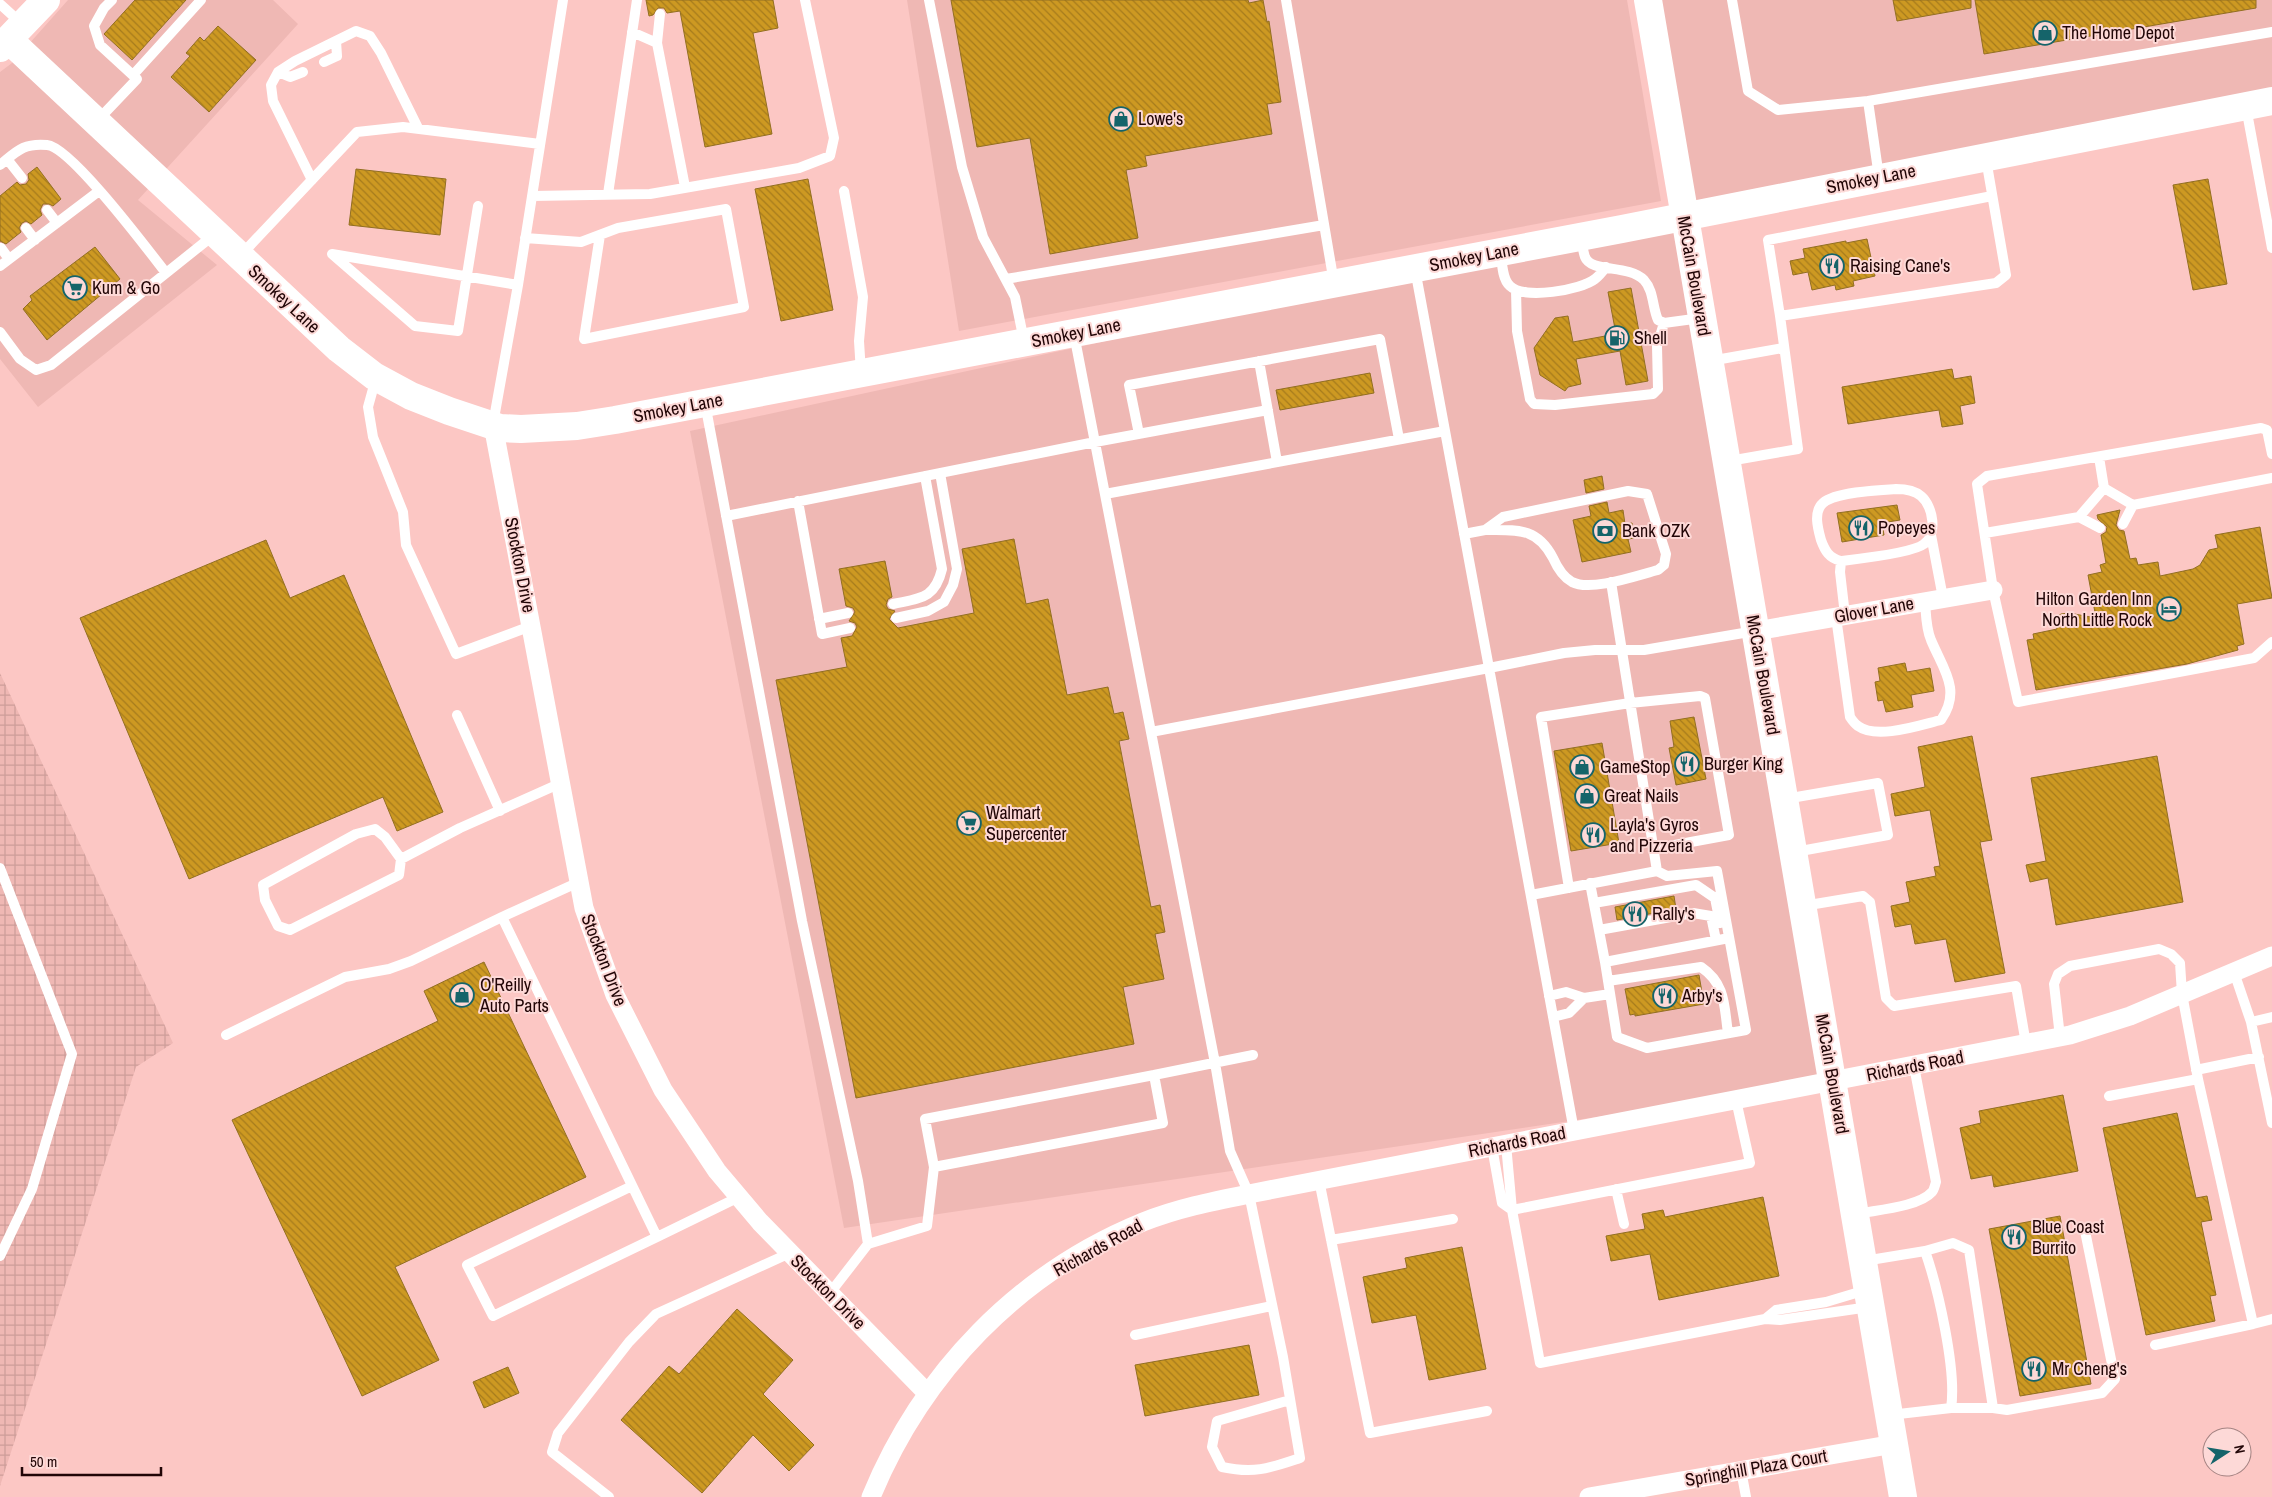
<svg xmlns="http://www.w3.org/2000/svg" width="2272" height="1497" font-family="'Archivo Narrow',sans-serif">
	<style>
		.built { fill: #efb8b4 }
		.industrial { fill: url(#industrial-grid) }
		.building { fill: url(#building-back-hatch); stroke: #926f22 }
		.lines { fill: none; stroke-linecap: round; stroke-linejoin: round }
		.lane { stroke: #fff; stroke-width: 10 }
		.street { stroke: #fff; stroke-width: 19 }
		.secondary { stroke: #fff; stroke-width: 28 }
		.primary { stroke: #fff; stroke-width: 28 }
		.labels { text-anchor: middle; stroke-width: 4; stroke-linejoin: round; paint-order: stroke }
		.poi-label { font-size: 18px; fill: #210506; stroke: #fdd9d7; text-anchor: start }
		.street-label { font-size: 18px; fill: #210506; stroke: #fdd9d7 }
	</style>
	<defs>
		<pattern id="industrial-grid" width="8" height="8" patternUnits="userSpaceOnUse" patternTransform="scale(1.25)"><rect width="8" height="8" fill="#efb8b4"/><path d="M0 4h8M4 0v8" fill="none" stroke="#cd9d99"/></pattern>
		<pattern id="building-back-hatch" width="6" height="6" patternUnits="userSpaceOnUse" patternTransform="scale(1.25)"><rect width="6" height="6" fill="#cd9922"/><path d="M-1 5l2 2M0 0l6 6M5-1l2 2" fill="none" stroke="#a67b1c"/></pattern>
	</defs>
	<rect width="100%" height="100%" fill="#fcc7c4"/>
	<!-- built -->
	<path class="built" d="M68 0H273L298 24 138 200 217 265 38 407 0 359V72L12 63Z
		M907 0H1627L1661 201 959 331Z
		M1649 0H2272V104L1684 216 1834 1082 844 1228 690 431 1683 216Z"/>
	<!-- industrial -->
	<path class="industrial" d="M0 673 173 1043 136 1067 0 1486Z"/>
	<!-- building -->
	<path class="building" d="M135 0H186L132 60 104 34Z
		M646 0H773L778 28 753 33 772 134 705 147 680 11 667 13 664 8H658L653 15 649 16Z
		M951 0H1248L1249 3 1263 0 1267 22 1269 21 1281 102 1267 104 1272 134 1145 156 1147 166 1126 170 1138 238 1050 254 1030 138 977 147Z
		M1893 0H1971V8L1897 21Z
		M1975 0H2256V8L1984 54Z
		M218 26 256 60 209 112 171 77 190 56 186 53 200 37 204 41Z
		M37 167 61 199 53 206 49 204H43L40 210 42 215 31 224 26 221 22 223 19 228 21 232 6 244 0 241V196L17 182 20 185 26 184 29 180 28 174Z
		M356 169 446 179 440 235 349 225Z
		M808 179 833 310 781 321 755 189Z
		M2208 179 2227 284 2193 290 2173 185Z
		M1867 239 1875 276 1853 281 1854 286 1836 290 1835 285 1812 290 1808 272 1793 275 1790 261 1805 258 1803 249 1846 241V243Z
		M95 247 120 279 47 340 23 309 32 300 30 296Z
		M1631 288 1648 381 1626 385 1620 351 1576 359 1581 384 1568 387 1565 391 1540 375 1534 348 1555 318 1568 316 1573 342 1616 334 1608 292Z
		M1952 369 1954 379 1971 376 1975 403 1960 406 1963 424 1942 427 1939 410 1848 424 1842 387Z
		M1370 373 1374 393 1280 410 1276 390Z
		M1602 476 1604 489 1586 493 1584 480Z
		M1607 502 1609 513 1623 510 1625 524 1632 523 1635 538 1628 539 1631 552 1582 562 1573 520 1591 516 1589 506Z
		M1897 505 1900 520 1882 523 1884 535 1842 542 1837 513Z
		M2120 510 2116 525 2119 530 2124 531 2130 559 2136 558 2138 565 2158 562 2160 576 2193 569 2200 565 2209 550 2218 548 2215 535 2260 527 2272 598 2237 604 2244 644 2237 646 2238 650 2187 664 2036 690 2027 640 2034 639 2033 634 2057 629 2055 618 2061 614 2069 613 2096 618 2088 575 2102 572 2100 565 2106 563 2101 535 2106 532 2107 527 2098 519 2097 515Z
		M1014 539 1026 604 1048 599 1067 695 1108 687 1114 714 1123 712 1129 739 1119 741 1151 907 1160 905 1165 932 1155 934 1164 979 1123 987 1134 1044 856 1098 776 680 847 667 841 638 852 636 857 627 855 623 849 621 855 612 853 608 846 606 839 569 885 561 892 597 888 599 886 605 888 609 895 611 889 619 898 628 974 613 962 549Z
		M266 540 290 598 344 575 443 812 397 831 383 797 189 879 80 618Z
		M1905 663 1907 672 1930 668 1934 691 1911 695 1913 707 1886 712 1883 700 1878 701 1875 682 1880 681 1878 668Z
		M1694 717 1706 779 1676 785 1669 748 1674 747 1670 721Z
		M1972 736 1992 840 1980 842 2005 973 1955 982 1946 939 1915 944 1911 924 1895 927 1891 906 1910 902 1906 882 1936 876 1934 867 1940 866 1930 810 1895 816 1891 794 1925 787 1918 747Z
		M1602 743 1619 843 1571 851 1554 751Z
		M2157 756 2183 902 2056 925 2048 878 2030 882 2026 865 2046 861 2031 778Z
		M1674 896 1676 909 1617 920 1615 907Z
		M484 962 586 1177 395 1267 439 1360 362 1396 232 1120 438 1021 424 991Z
		M1699 975 1704 1004 1635 1016V1014L1630 1015 1625 989Z
		M2063 1095 2078 1171 1994 1187 1992 1175 1971 1179 1960 1128 1981 1123 1979 1111Z
		M2177 1113 2196 1198 2207 1196 2212 1220 2201 1222 2216 1295 2210 1296 2215 1321 2146 1335 2103 1128Z
		M1763 1197 1779 1276 1659 1300 1650 1254 1611 1261 1606 1236 1645 1229 1642 1214 1663 1210 1665 1217Z
		M2060 1216 2091 1384 2020 1396 1989 1229Z
		M1462 1247 1486 1369 1429 1380 1416 1315 1372 1323 1363 1277 1407 1268 1405 1258Z
		M737 1309 793 1360 763 1394 814 1445 789 1471 753 1435 702 1493 621 1420 669 1366 679 1374Z
		M1249 1345 1259 1395 1145 1416 1135 1365Z
		M508 1367 519 1393 484 1408 473 1382Z"/>
	<g class="lines">
		<!-- lane -->
		<path class="lane" d="M929 0 962 167 983 237 1015 297 1024 341
			M1286 0 1334 283
			M1732 0 1748 91 1778 110 1868 101 1879 177
			M0 4 22 24
			M632 32 657 43 685 187
			M657 43 660 14
			M324 62 337 56 336 41
			M278 72 290 77 303 72
			M133 75 201 0
			M1868 101 2272 32
			M2246 107 2272 248
			M97 121 137 79 100 45 94 26 104 8 112 0
			M7 159 22 178
			M0 165C17 151 23 143 47 145 71 147 148 250 166 273
			M312 180 273 101 271 85 278 72 295 61 356 31 370 36 381 53 418 128
			M844 191 863 297 859 341 861 373
			M608 194 637 0
			M532 196 650 194 799 168 830 156 834 138 805 0
			M478 206 458 331 415 326 332 254 518 285
			M47 210 57 223
			M26 228 35 240
			M525 238 581 242 618 228 726 209 744 307 584 339 600 235
			M1581 238C1582 244 1583 251 1585 257 1591 273 1628 264 1644 280 1654 291 1652 306 1658 320L1664 323 1701 318
			M1 248 9 259
			M1501 253C1502 263 1502 279 1510 286 1524 300 1581 290 1595 279 1599 276 1603 271 1606 267
			M241 255 357 132 403 127 540 144
			M0 266 99 191
			M1006 279 1324 225
			M1516 290 1517 331 1530 399 1534 404 1555 405 1653 394 1658 389 1657 346 1664 323
			M1780 316 1768 240 1992 196
			M0 332 20 359 36 370 51 365 215 234
			M1074 334 1215 1063 1230 1151 1249 1194 1283 1357 1300 1458C1270 1468 1255 1474 1222 1467L1212 1447 1217 1421 1290 1400
			M1259 361 1277 462
			M1710 361 1783 348
			M376 378 368 407 373 437 403 512 406 545 456 654 531 626
			M705 403 802 921 858 1181 868 1244 830 1293
			M493 424 518 285 563 0
			M1139 434 1129 385 1380 339 1399 439
			M2272 454 2267 430 2261 428 1987 476 1977 484 1993 590 2018 702 2254 658 2272 642
			M2099 457 2104 488 2133 505 2272 478
			M1729 461 1798 449 1780 316 1996 283 2006 275 1986 159
			M1896 489C1905 489 1914 490 1921 496 1933 506 1938 535 1924 544 1913 553 1858 559 1841 561 1829 558 1825 551 1821 540 1818 529 1813 512 1823 503 1835 492 1879 490 1896 489Z
			M1628 491 1647 494 1666 554 1664 565 1658 570C1638 575 1591 592 1572 582 1563 577 1557 567 1553 558 1537 527 1517 530 1485 530L1503 517Z
			M1105 494 1445 431
			M798 501 822 634 850 628
			M726 516 1095 442 1268 410
			M2079 517 2100 528
			M2123 524 2133 505
			M1985 533 2079 517 2104 488
			M1464 534 1485 530
			M1931 535 1943 598
			M1841 561 1840 572 1845 615
			M893 604C920 598 935 599 942 569L925 476
			M1836 617 1850 717C1852 720 1855 724 1858 726 1877 740 1920 725 1941 720 1962 690 1943 669 1931 640 1926 629 1926 614 1925 602
			M896 618 928 611 944 602 953 585 957 569 940 473
			M819 619 848 613
			M457 715 500 811
			M1151 732 1489 668 1415 269
			M1785 799 1878 783 1888 835 1795 852
			M401 859 385 837 375 829 356 834 263 885 265 900 278 926 290 930 399 875 401 859 460 828 561 783
			M0 868 72 1054 32 1189 0 1256
			M579 882 502 917 657 1237 739 1197
			M1590 883 1605 962 1729 938
			M1569 888 1541 717 1630 703 1700 696 1705 698 1729 835 1653 849
			M1531 895 1657 871 1611 582
			M1594 903 1696 885 1715 898 1720 923
			M1803 906 1863 896 1870 902 1886 998 1894 1006 2016 986 2026 1044
			M1599 930 1693 913 1711 916 1716 940
			M1605 962 1617 1037 1647 1048 1746 1030 1717 871 1667 876 1657 871
			M2234 972 2251 1022 2272 1017
			M1608 981 1701 967C1726 984 1724 1006 1728 1033
			M1549 996 1566 992 1584 998 1610 994
			M1553 1017 1569 1013 1584 998
			M2251 1022 2272 1123
			M226 1035 345 977 389 969 411 961 502 917
			M2060 1037 2054 984 2058 974 2070 966 2159 949 2171 954 2180 963 2182 994 2198 1079 2253 1324 2272 1319
			M2196 1070 2259 1057
			M2109 1096 2198 1079
			M1736 1100 1750 1163 1512 1210 1540 1363 1765 1319 1780 1320 1869 1307
			M1574 1131 1489 668 1564 653 1595 650H1644L1755 631
			M1506 1144 1512 1210
			M1492 1147 1502 1203 1512 1210
			M934 1167 925 1119 1154 1075
			M1319 1180 1370 1433 1487 1411
			M632 1186 467 1265 493 1316 657 1237
			M1616 1189 1624 1224
			M1857 1214C1875 1210 1919 1207 1932 1192 1934 1190 1935 1185 1936 1182L1914 1066
			M1331 1240 1453 1219
			M868 1244 927 1226 934 1167 1163 1123 1154 1075 1253 1055
			M1925 1251 1953 1243 1969 1250 1993 1408 2007 1410 2102 1393 2115 1379 2085 1231
			M1864 1261 1925 1251C1938 1288 1957 1371 1951 1408L1890 1415
			M1765 1319 1776 1310 1826 1302 1866 1290
			M1135 1335 1272 1306
			M2155 1345 2253 1324
			M1951 1408H1993
			M1741 1470 1746 1497
			M609 1497 552 1452 558 1433 629 1342 656 1314 790 1253"/>
		<!-- street -->
		<path class="street" d="M493 425 584 908 615 995 663 1090 717 1171 760 1222 927 1393
			M1756 631 1993 590
			M871 1497C922 1373 1018 1273 1143 1222 1178 1208 1214 1201 1249 1194L2070 1035 2130 1016 2272 956
			M1589 1497 1894 1444"/>
		<!-- secondary -->
		<path class="secondary" d="M9 40 339 349 374 376 411 396 449 411 500 428 521 429 577 426 615 420 1622 229 2272 101
			M0 48 46 0"/>
		<!-- primary -->
		<path class="primary" d="M1648 0 1903 1497"/>
	</g>
	<!-- icons -->
	<defs>
		<g id="shop-ring" transform="scale(1.25)"><circle r="9.5" fill="#fdd9d7" stroke="#15646a" stroke-width="1.5"/><path d="M-5-2.5h2.3a2.7 3.5 0 0 1 5.4 0H5L5.5 6h-11ZM-1.5-2.5h3a1.5 2.3 0 0 0-3 0Z" fill="#15646a"/></g>
		<g id="restaurant-ring" transform="scale(1.25)"><circle r="9.5" fill="#fdd9d7" stroke="#15646a" stroke-width="1.5"/><path d="M-5-6h1v4h1v-4h1v4h1v-4h1v5L-1.5 .5V6h-2V.5L-5-1ZM5-6V6H3V1.5H1.5Q1.5-4 5-6Z" fill="#15646a"/></g>
		<g id="supermarket-ring" transform="scale(1.25)"><circle r="9.5" fill="#fdd9d7" stroke="#15646a" stroke-width="1.5"/><path d="M-6-5.5h2.5l.6 2H6L4.5 2H-2.5L-4.4-4H-6ZM-1.5 3.2a1.3 1.3 0 1 0 .1 0ZM3 3.2a1.3 1.3 0 1 0 .1 0Z" fill="#15646a"/></g>
		<g id="fuel-ring" transform="scale(1.25)"><circle r="9.5" fill="#fdd9d7" stroke="#15646a" stroke-width="1.5"/><path d="M-5.5-6h7V0h2V4h1.3V-2.5L3-4.5l.8-.8L6-3V5H2.5V1h-1V6h-7ZM-4.2-4.7v3.2H.2V-4.7Z" fill="#15646a"/></g>
		<g id="bank-ring" transform="scale(1.25)"><circle r="9.5" fill="#fdd9d7" stroke="#15646a" stroke-width="1.5"/><path d="M-6-4H6V4H-6ZM0-2.3a2.3 2.3 0 1 0 0 4.6a2.3 2.3 0 1 0 0-4.6Z" fill="#15646a"/></g>
		<g id="hotel-ring" transform="scale(1.25)"><circle r="9.5" fill="#fdd9d7" stroke="#15646a" stroke-width="1.5"/><path d="M-6-4.5h1.5V1H6V5H4.5V3h-9V5H-6ZM-4 0a1.8 1.8 0 1 1 3.6 0ZM.5 0V-2.5h3Q6-2.5 6 0Z" fill="#15646a"/></g>
	</defs>
	<g fill-rule="evenodd">
		<use href="#shop-ring" x="2045" y="33"/>
		<use href="#shop-ring" x="1121" y="119"/>
		<use href="#restaurant-ring" x="1832" y="266"/>
		<use href="#supermarket-ring" x="75" y="288"/>
		<use href="#fuel-ring" x="1617" y="338"/>
		<use href="#restaurant-ring" x="1861" y="528"/>
		<use href="#bank-ring" x="1605" y="531"/>
		<use href="#hotel-ring" x="2169" y="609"/>
		<use href="#restaurant-ring" x="1687" y="764"/>
		<use href="#shop-ring" x="1582" y="767"/>
		<use href="#shop-ring" x="1587" y="796"/>
		<use href="#supermarket-ring" x="969" y="823"/>
		<use href="#restaurant-ring" x="1593" y="835"/>
		<use href="#restaurant-ring" x="1635" y="914"/>
		<use href="#shop-ring" x="462" y="995"/>
		<use href="#restaurant-ring" x="1665" y="996"/>
		<use href="#restaurant-ring" x="2014" y="1237"/>
		<use href="#restaurant-ring" x="2034" y="1369"/>
	</g>
	<g class="labels">
		<!-- poi labels -->
		<g class="poi-label">
			<text x="2062" y="39">The Home Depot</text>
			<text x="1138" y="125">Lowe's</text>
			<text x="1850" y="272">Raising Cane's</text>
			<text x="92" y="294">Kum &amp; Go</text>
			<text x="1634" y="344">Shell</text>
			<text x="1878" y="534">Popeyes</text>
			<text x="1622" y="537">Bank OZK</text>
			<text x="2152" y="605" text-anchor="end">Hilton Garden Inn<tspan x="2152" dy="21">North Little Rock</tspan></text>
			<text x="1704" y="770">Burger King</text>
			<text x="1600" y="773">GameStop</text>
			<text x="1604" y="802">Great Nails</text>
			<text x="986" y="819">Walmart<tspan x="986" dy="21">Supercenter</tspan></text>
			<text x="1610" y="831">Layla's Gyros<tspan x="1610" dy="21">and Pizzeria</tspan></text>
			<text x="1652" y="920">Rally's</text>
			<text x="480" y="991">O'Reilly<tspan x="480" dy="21">Auto Parts</tspan></text>
			<text x="1682" y="1002">Arby's</text>
			<text x="2032" y="1233">Blue Coast<tspan x="2032" dy="21">Burrito</tspan></text>
			<text x="2052" y="1375">Mr Cheng's</text>
		</g>
		<!-- street labels -->
		<g class="street-label">
			<text transform="translate(1871 179) rotate(-11)" y="6">Smokey Lane</text>
			<text transform="translate(1474 257) rotate(-11)" y="6">Smokey Lane</text>
			<text transform="translate(1694 276) rotate(80)" y="6">McCain Boulevard</text>
			<text transform="translate(284 299) rotate(43)" y="6">Smokey Lane</text>
			<text transform="translate(1076 333) rotate(-11)" y="6">Smokey Lane</text>
			<text transform="translate(678 408) rotate(-11)" y="6">Smokey Lane</text>
			<text transform="translate(520 565) rotate(79)" y="6">Stockton Drive</text>
			<text transform="translate(1874 610) rotate(-10)" y="6">Glover Lane</text>
			<text transform="translate(1763 675) rotate(80)" y="6">McCain Boulevard</text>
			<text transform="translate(604 960) rotate(69)" y="6">Stockton Drive</text>
			<text transform="translate(1915 1066) rotate(-11)" y="6">Richards Road</text>
			<text transform="translate(1832 1074) rotate(80)" y="6">McCain Boulevard</text>
			<text transform="translate(1517 1142) rotate(-11)" y="6">Richards Road</text>
			<text transform="translate(1098 1248) rotate(-29)" y="6">Richards Road</text>
			<text transform="translate(828 1292) rotate(45)" y="6">Stockton Drive</text>
			<text transform="translate(1756 1468) rotate(-10)" y="6">Springhill Plaza Court</text>
		</g>
	</g>
	<!-- north arrow -->
	<g transform="translate(2227 1452) rotate(78)"><circle r="24" fill="#fdd9d7" stroke="#a58483"/>
	<path d="M0-4L9 19L0 12L-9 19Z" fill="#15646a"/>
	<text y="-8" font-size="14" font-weight="bold" text-anchor="middle" fill="#210506">N</text>
	</g>
	<!-- scale -->
	<path d="M22 1467v8h139v-8" fill="none" stroke="#210506" stroke-width="2.5"/>
	<text x="30" y="1467" font-size="15" fill="#210506" stroke="#fdd9d7" stroke-width="4" paint-order="stroke">50 m</text>
</svg>
